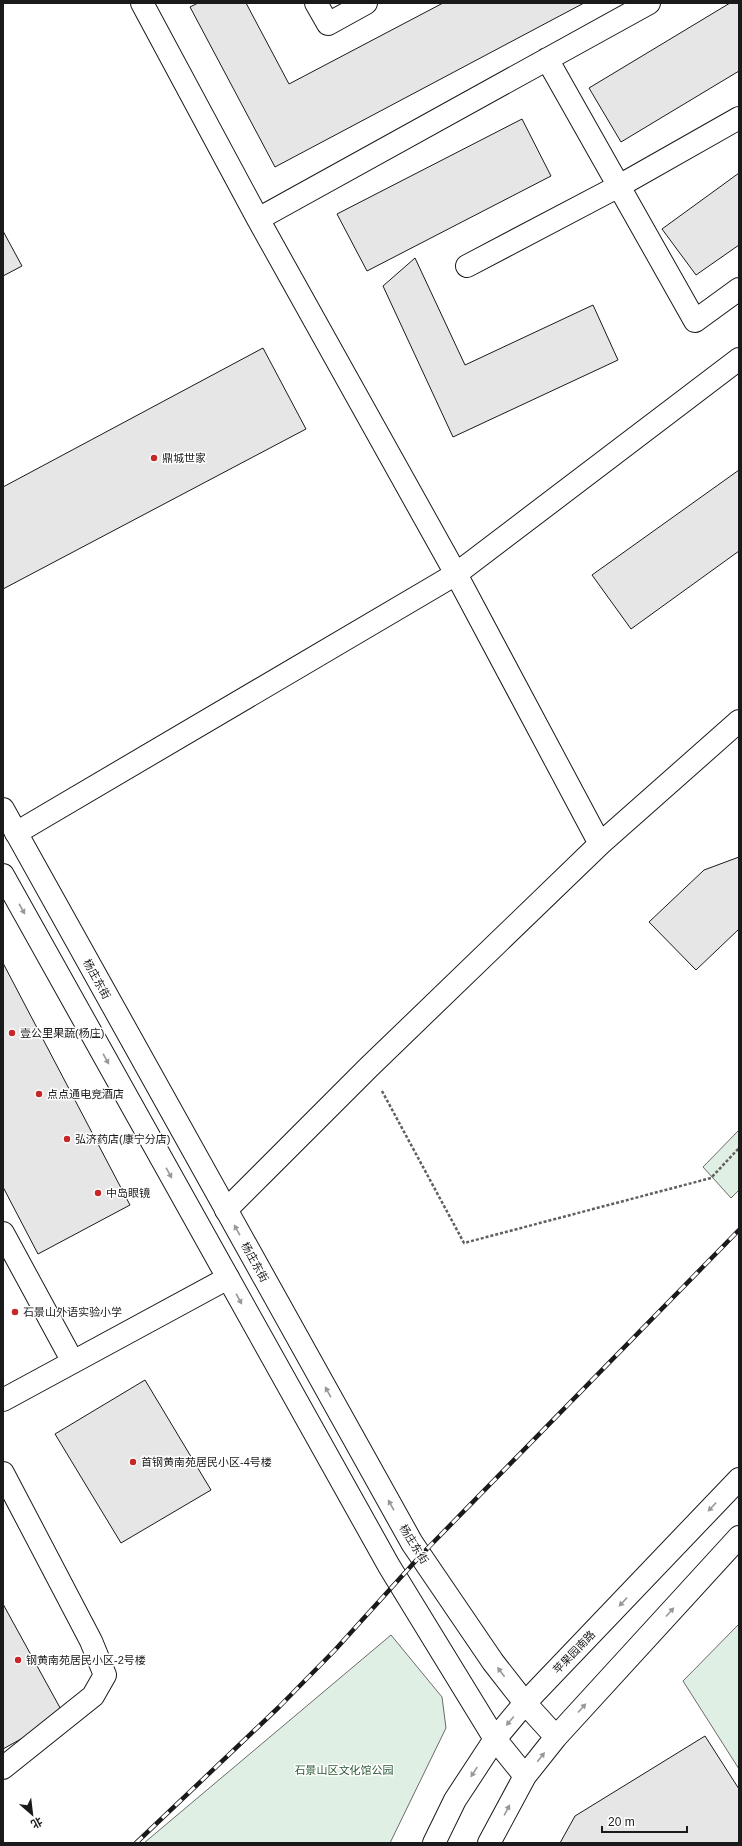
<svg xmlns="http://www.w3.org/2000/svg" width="742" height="1846" font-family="Arial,'Noto Sans SC',sans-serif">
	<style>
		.green { fill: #e0efe3; stroke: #6a6a6a }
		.building { fill: #e6e6e6; stroke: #1a1a1a }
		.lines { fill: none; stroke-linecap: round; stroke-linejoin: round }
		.minor-casing { stroke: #1a1a1a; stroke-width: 24 }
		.secondary-casing { stroke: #1a1a1a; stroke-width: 24 }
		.path { stroke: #5f5f5f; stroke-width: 2.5; stroke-dasharray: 3 2; stroke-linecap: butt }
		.minor { stroke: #fff; stroke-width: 22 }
		.secondary { stroke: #fff; stroke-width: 22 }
		.rail-casing { stroke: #1a1a1a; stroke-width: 4.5 }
		.rail { stroke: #fff; stroke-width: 3; stroke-dasharray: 9; stroke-linecap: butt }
		.oneway { fill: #989898 }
		.poi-dot { fill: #c62828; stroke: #fff; stroke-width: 1.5 }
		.labels { text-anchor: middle; stroke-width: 3; stroke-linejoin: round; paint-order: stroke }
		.poi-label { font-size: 11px; fill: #1a1a1a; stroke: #fff; text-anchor: start }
		.street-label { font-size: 11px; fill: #1a1a1a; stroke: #fff }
		.park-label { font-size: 11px; fill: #2b5a34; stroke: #fff }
	</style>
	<rect width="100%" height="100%" fill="#fff"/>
	<!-- green -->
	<path class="green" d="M739 1130V1190L731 1198 703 1167Z
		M739 1624V1769L683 1681Z
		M391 1635 442 1697 446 1728 390 1843H144Z"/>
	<!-- building -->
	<path class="building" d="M198 3H246L289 84 443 3H584L275 167 190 7Z
		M730 3H739V71L621 142 589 88Z
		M522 119 551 176 367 271 337 214Z
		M739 173V245L696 275 662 229Z
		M3 231 22 266 3 276Z
		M415 258 465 365 593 305 618 360 453 437 383 286Z
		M263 348 306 429 3 589V487Z
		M739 470V551L631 629 592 575Z
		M739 857V929L696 970 649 922 704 870Z
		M3 963 130 1205 38 1254 3 1187Z
		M145 1380 211 1490 121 1543 55 1434Z
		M3 1604 64 1715 3 1749Z
		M705 1736 739 1789V1843H560L575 1816Z"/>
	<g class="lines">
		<!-- minor casing -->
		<g class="minor-casing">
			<path id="minor" d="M142 3 258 219 456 574 600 844 369 1067 226 1210
				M316 3 328 24 366 3
				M547 59 695 321 739 289
				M258 219 649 3
				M467 266 619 186 739 118
				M16 833 456 574 739 359
				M600 844 739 721
				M3 1233 73 1362
				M3 1400 228 1278
				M3 1473 91 1641 105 1675 93 1696 3 1768"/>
		</g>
		<!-- secondary casing -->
		<g class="secondary-casing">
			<path id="secondary" d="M3 809 412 1543 493 1662 525 1703 556 1737
				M3 875 389 1566 495 1739 525 1776
				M434 1843 455 1800 495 1739 525 1703 739 1479
				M489 1843 525 1776 556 1737 739 1537"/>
		</g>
		<!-- path -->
		<path class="path" d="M382 1091 464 1243 711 1178 739 1148"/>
		<!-- minor -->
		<use href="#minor" class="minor"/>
		<!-- secondary -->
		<use href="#secondary" class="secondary"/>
		<!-- rail casing -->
		<g class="rail-casing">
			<path id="rail" d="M136 1843 279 1707 335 1650 421 1555 739 1230"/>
		</g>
		<!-- rail -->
		<use href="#rail" class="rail"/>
	</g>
	<!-- one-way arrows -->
	<defs><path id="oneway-solid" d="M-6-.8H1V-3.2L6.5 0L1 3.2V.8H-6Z"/></defs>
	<g class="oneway">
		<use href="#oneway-solid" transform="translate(22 909) rotate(61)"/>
		<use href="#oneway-solid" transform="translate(106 1059) rotate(61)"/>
		<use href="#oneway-solid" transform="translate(169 1173) rotate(61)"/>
		<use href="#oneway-solid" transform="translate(237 1230) rotate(-119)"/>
		<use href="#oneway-solid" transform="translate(239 1299) rotate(61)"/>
		<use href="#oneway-solid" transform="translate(328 1392) rotate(-119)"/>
		<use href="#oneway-solid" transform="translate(391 1505) rotate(-119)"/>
		<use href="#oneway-solid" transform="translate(712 1507) rotate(133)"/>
		<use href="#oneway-solid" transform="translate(623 1602) rotate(133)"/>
		<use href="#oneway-solid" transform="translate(670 1612) rotate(-48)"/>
		<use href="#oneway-solid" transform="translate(501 1672) rotate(-127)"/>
		<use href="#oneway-solid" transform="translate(582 1708) rotate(-48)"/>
		<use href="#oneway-solid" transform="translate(510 1721) rotate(130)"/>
		<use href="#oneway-solid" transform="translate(541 1757) rotate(-52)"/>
		<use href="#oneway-solid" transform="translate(474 1772) rotate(123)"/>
		<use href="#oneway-solid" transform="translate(507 1810) rotate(-62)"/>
	</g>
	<!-- markers -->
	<g class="poi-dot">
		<circle cx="154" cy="458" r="4"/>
		<circle cx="12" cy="1033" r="4"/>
		<circle cx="39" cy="1094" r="4"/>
		<circle cx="67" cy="1139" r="4"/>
		<circle cx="98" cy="1193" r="4"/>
		<circle cx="15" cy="1312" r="4"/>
		<circle cx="133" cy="1462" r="4"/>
		<circle cx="18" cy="1660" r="4"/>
	</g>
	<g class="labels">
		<!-- poi labels -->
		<g class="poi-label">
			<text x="162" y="462">鼎城世家</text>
			<text x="20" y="1037">壹公里果蔬(杨庄)</text>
			<text x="47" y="1098">点点通电竞酒店</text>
			<text x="75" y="1143">弘济药店(康宁分店)</text>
			<text x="106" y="1197">中岛眼镜</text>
			<text x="23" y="1316">石景山外语实验小学</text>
			<text x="141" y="1466">首钢黄南苑居民小区-4号楼</text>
			<text x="26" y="1664">钢黄南苑居民小区-2号楼</text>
		</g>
		<!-- street labels -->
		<g class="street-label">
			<text transform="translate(97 979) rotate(61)" y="4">杨庄东街</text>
			<text transform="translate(255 1262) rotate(61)" y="4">杨庄东街</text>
			<text transform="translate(414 1544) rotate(58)" y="4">杨庄东街</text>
			<text transform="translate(574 1652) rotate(-46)" y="4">苹果园南路</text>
		</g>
		<!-- park labels -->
		<g class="park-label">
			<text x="344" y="1774">石景山区文化馆公园</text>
		</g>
	</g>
	<!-- border -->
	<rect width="742" height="1846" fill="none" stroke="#1a1a1a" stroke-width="8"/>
	<!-- north arrow -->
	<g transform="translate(32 1814) rotate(152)" stroke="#ffffff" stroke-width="3" paint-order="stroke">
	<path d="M0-3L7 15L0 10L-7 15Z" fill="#1a1a1a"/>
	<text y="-6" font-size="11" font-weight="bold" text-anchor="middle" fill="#1a1a1a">北</text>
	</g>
	<!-- scale -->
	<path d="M602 1826v6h85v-6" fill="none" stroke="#1a1a1a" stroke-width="2"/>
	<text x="608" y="1826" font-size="12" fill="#1a1a1a" stroke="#ffffff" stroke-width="3" paint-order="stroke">20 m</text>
</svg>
